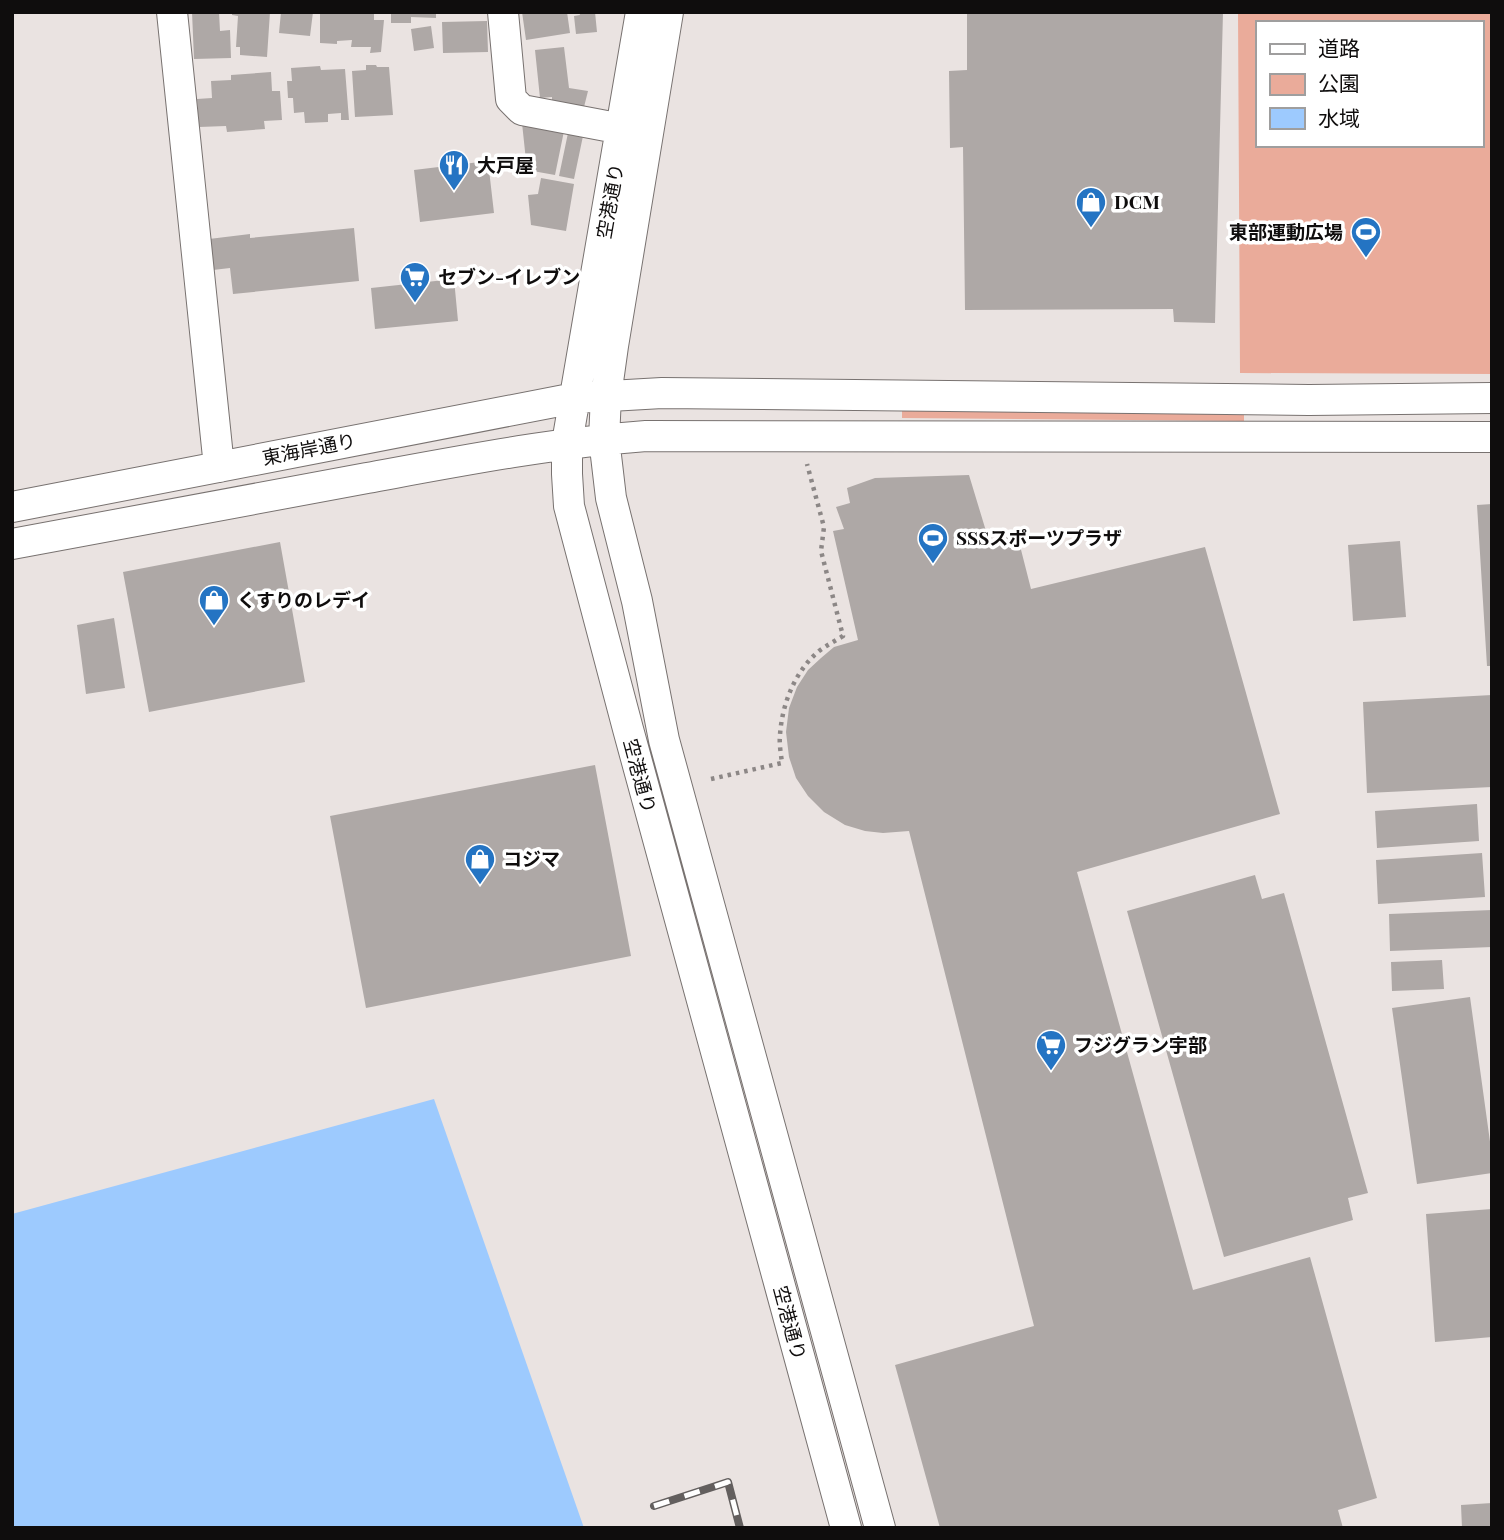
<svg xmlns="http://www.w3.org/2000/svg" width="1504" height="1540" font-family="'Playfair Display','Noto Sans JP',serif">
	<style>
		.green { fill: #eaab9a; fill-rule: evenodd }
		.water { fill: #9dcafe }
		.building { fill: #aea8a6 }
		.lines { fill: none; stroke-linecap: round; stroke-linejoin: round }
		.minor-casing { stroke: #787270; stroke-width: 32 }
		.path { stroke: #8c8786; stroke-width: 4.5; stroke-dasharray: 3.5 5; stroke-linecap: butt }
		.minor { stroke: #fff; stroke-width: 30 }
		.rail-casing { stroke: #635f5e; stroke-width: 8 }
		.rail { stroke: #fff; stroke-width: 5; stroke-dasharray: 16; stroke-linecap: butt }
		.labels { text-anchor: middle; stroke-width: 7; stroke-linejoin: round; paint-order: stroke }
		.poi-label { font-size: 19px; font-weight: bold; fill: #0f0d0d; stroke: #fff; text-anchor: start }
		.street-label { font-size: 19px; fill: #0f0d0d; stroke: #fff }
	</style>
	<rect width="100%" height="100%" fill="#eae3e1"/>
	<!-- green -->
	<path class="green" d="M1238 12H1492V374L1240 373ZM1257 23H1481V145H1257Z
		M902 408 1244 411V421L902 418Z"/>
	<!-- water -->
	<path class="water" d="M434 1099 584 1528H12V1214Z"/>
	<!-- building -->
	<path class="building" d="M192 12H219L220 31 230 30 231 58 194 59Z
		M232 12H270L267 57 240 55V47H236L238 16 232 15Z
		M281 12H313L310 36 279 33Z
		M320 12H374V20H384L381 52 370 53 371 47H351L352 40 337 41V44L320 43Z
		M391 12H436V18L411 17V23H391Z
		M522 12H567L570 33 526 40Z
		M579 12H595L597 32 576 34 574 16 580 15Z
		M967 12H1223L1215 323 1174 322 1173 309 965 310 963 147 950 148 949 71 967 70Z
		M487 21 488 52 443 53 442 22Z
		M431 26 434 48 414 51 411 29Z
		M564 47 569 88 588 91 584 107 552 101V97L540 98 535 50Z
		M366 65H376L377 67H389L393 115 355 117 352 71 366 70Z
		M320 66 321 70 345 69 349 120H341V113L328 114V122L305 123 304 112 294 113 293 98H288L287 81H292L291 68Z
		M271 72 272 91H280L282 120 264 121 265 129 227 132 226 126 199 127 197 99 212 98 211 81 231 80V75Z
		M522 123 564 131 555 175 527 170Z
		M568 133 583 136 574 179 559 176Z
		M488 161 494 213 420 222 414 170Z
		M541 178 574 184 566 231 531 225 528 195 538 194Z
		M354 228 359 281 233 294 230 268 213 270 209 239 250 234V238Z
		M454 279 458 321 375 329 371 288Z
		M969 475 989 541 1017 534 1031 589 1205 547 1280 814 1077 872 1193 1290 1310 1257 1377 1498 1338 1510 1343 1528H940L895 1365 1034 1326 909 831 883 833 865 831 845 825 824 812 808 796 796 778 789 757 786 732 789 708 797 687 808 670 821 658 834 647 858 640 833 531 844 529 836 507 850 503 847 488 875 478Z
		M1492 504V666H1487L1477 505Z
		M1400 541 1406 617 1353 621 1348 545Z
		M280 542 305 682 149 712 123 572Z
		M114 618 125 688 86 694 77 625Z
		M1492 695V787L1367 793 1363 702Z
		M595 765 631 956 366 1008 330 816Z
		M1477 804 1479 841 1377 848 1375 811Z
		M1482 853 1485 897 1378 904 1376 860Z
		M1255 875 1262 899 1284 893 1368 1193 1348 1198 1353 1220 1224 1257 1127 911Z
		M1492 910V947L1390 951 1389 914Z
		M1442 960 1444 989 1392 991 1391 962Z
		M1470 997 1492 1156V1173L1417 1184 1392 1008Z
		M1492 1209V1337L1435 1342 1426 1214Z
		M1492 1503V1528H1462L1461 1505Z"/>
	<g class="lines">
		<!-- minor casing -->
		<g class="minor-casing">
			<path id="minor" d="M172 12 219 467
				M503 12 511 99 522 110 622 129
				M641 12 567 443V474L569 506 628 729 846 1528
				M668 12 613 346 606 396 604 439 607 464 611 498 637 601 664 740 880 1528
				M12 507 575 398 662 393 1309 400 1492 398
				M12 544C131 522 249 500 367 478 460 461 552 443 646 436L1492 437"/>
		</g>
		<!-- path -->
		<path class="path" d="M711 779 782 763C781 754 779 744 780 735 782 704 795 671 819 651 827 645 835 641 843 636L821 551 824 527 807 464"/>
		<!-- minor -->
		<use href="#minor" class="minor"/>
		<!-- rail casing -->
		<g class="rail-casing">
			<path id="rail" d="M654 1506 728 1482 740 1528"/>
		</g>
		<!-- rail -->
		<use href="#rail" class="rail"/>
	</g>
	<!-- icons -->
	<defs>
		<g id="restaurant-pin" transform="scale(1.575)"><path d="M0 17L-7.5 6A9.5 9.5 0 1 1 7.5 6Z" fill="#2474c3" stroke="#fff"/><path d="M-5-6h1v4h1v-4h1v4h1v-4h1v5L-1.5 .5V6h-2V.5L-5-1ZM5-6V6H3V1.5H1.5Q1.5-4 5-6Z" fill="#fff"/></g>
		<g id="shop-pin" transform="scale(1.575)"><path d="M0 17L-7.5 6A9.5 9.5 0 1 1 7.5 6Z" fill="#2474c3" stroke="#fff"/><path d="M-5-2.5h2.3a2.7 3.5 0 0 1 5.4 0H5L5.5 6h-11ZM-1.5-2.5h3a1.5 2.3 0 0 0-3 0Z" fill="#fff"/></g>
		<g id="stadium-pin" transform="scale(1.575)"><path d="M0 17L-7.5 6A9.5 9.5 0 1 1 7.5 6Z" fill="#2474c3" stroke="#fff"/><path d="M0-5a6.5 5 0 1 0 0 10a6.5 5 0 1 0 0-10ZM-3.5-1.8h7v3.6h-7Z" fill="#fff"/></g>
		<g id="supermarket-pin" transform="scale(1.575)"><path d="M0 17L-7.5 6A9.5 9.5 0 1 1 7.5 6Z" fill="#2474c3" stroke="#fff"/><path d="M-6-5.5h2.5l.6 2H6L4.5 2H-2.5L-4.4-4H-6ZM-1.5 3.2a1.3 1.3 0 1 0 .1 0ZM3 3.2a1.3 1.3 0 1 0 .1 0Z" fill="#fff"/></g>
	</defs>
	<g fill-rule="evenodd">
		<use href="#restaurant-pin" x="454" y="165"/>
		<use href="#shop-pin" x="1091" y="202"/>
		<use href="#stadium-pin" x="1366" y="232"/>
		<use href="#supermarket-pin" x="415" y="277"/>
		<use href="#stadium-pin" x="933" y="538"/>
		<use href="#shop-pin" x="214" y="600"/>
		<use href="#shop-pin" x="480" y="859"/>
		<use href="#supermarket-pin" x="1051" y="1045"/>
	</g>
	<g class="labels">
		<!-- poi labels -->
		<g class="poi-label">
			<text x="477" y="172">大戸屋</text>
			<text x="1114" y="209">DCM</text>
			<text x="1343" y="239" text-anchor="end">東部運動広場</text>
			<text x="438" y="284">セブン-イレブン</text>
			<text x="956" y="545">SSSスポーツプラザ</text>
			<text x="237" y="607">くすりのレデイ</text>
			<text x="503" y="866">コジマ</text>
			<text x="1074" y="1052">フジグラン宇部</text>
		</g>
		<!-- street labels -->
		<g class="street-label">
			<text transform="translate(610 201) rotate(-80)" y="7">空港通り</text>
			<text transform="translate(309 449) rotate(-11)" y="7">東海岸通り</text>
			<text transform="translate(640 776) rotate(75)" y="7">空港通り</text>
			<text transform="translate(790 1323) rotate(75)" y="7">空港通り</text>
		</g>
	</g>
	<!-- border -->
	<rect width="1504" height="1540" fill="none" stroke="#0f0d0d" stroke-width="28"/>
	<!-- legend -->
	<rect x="1256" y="21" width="228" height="126" fill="#ffffff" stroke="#9f9e9e" stroke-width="2"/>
	<rect x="1270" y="44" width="35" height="10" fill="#ffffff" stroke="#9f9e9e" stroke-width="2"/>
	<text x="1318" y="56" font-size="21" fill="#0f0d0d">道路</text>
	<rect x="1270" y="74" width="35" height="21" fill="#eaab9a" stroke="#9f9e9e" stroke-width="2"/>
	<text x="1318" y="91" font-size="21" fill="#0f0d0d">公園</text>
	<rect x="1270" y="108" width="35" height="21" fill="#9dcafe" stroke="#9f9e9e" stroke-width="2"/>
	<text x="1318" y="126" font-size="21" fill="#0f0d0d">水域</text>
</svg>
